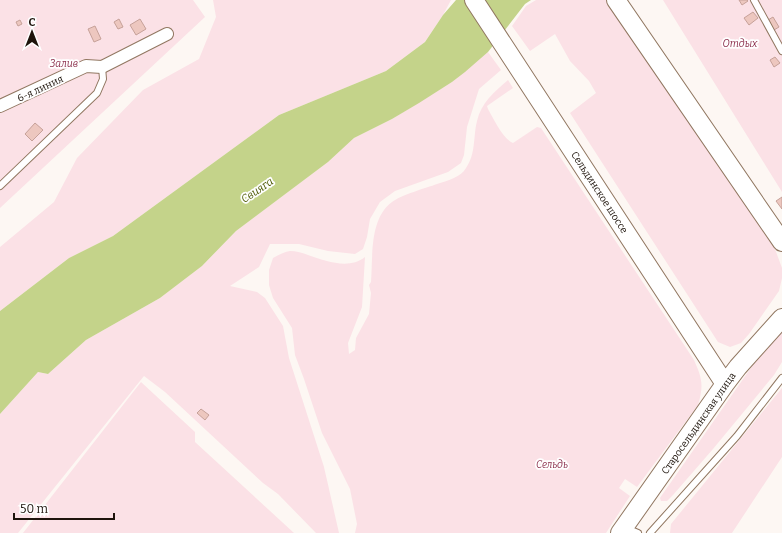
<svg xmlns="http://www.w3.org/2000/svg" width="782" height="533" font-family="Bitter,serif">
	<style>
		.green { fill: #fbe1e6 }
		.water { fill: #c4d38a }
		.building { fill: #edc7bf; stroke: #c6a199 }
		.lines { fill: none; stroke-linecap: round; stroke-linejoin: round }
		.lane-casing { stroke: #917761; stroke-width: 8 }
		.street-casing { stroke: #917761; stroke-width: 14 }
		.secondary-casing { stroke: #917761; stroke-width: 20 }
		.lane { stroke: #fff; stroke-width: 6 }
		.street { stroke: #fff; stroke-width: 12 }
		.secondary { stroke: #fff; stroke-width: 18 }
		.labels { text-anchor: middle; stroke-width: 3.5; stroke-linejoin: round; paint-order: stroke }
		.park-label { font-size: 10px; font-style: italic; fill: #8d314e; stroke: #fff }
		.street-label { font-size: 10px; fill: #1e140c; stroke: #fff }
		.water-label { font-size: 11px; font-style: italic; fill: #525e0a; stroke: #fff }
	</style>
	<rect width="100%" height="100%" fill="#fdf7f3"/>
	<!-- green -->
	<path class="green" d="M0 0H193L205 17 0 208Z
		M213 0H451L443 15 425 42 386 71 279 115 113 236 69 258 0 311V247L54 202 77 158 143 90 199 59 216 17Z
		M536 0H608L775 249 782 268V278L779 291 749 334 741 343 730 347 718 342 570 113 596 93 589 81 570 61 555 34 530 51 512 26 526 6Z
		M663 0H782V192Z
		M488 52 501 70 479 89 467 127 464 155 461 163 448 172 395 191 380 202 370 219 367 237 363 249 355 254 328 251 299 244H270L259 267 230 286 257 292 265 298 283 326 289 358 324 467 339 533H316L278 494 263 483 165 392 144 376 18 533H0V414L38 372 48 374 86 340 160 298 202 266 236 231 328 162 354 138 392 119 452 82Z
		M508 80 513 88 487 106 488 109C493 118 503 139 513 143L537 127 541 128 694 360C702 378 704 385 698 405L637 487 625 479 619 488 630 496 606 533H355L357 524 350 489 322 433 304 379 295 355 292 328 273 298 269 285V270L273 258C278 255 284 252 290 251 296 251 303 253 308 255 326 261 349 270 365 257L362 307 348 343 349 354 355 350 356 338 369 314 371 293 369 285 371 282C373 257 369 219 392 202 401 195 426 188 437 184 447 181 461 177 466 168 476 154 473 137 477 121 481 103 494 92 508 80Z
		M782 328V362L774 375 713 449 673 495 667 501H661L660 498 662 495 762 352Z
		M141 382 195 432V442L294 533H23Z
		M782 388V457L732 533H670L671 524Z"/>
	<!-- water -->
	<path class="water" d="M456 0H531L525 4 488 52 465 72 452 82 419 103 392 119 354 138 328 162 236 231 202 266 160 298 86 340 48 374 38 372 0 414V311L69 258 113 236 279 115 386 71 425 42 443 15Z"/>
	<!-- building -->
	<path class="building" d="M739 0H747L748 1 742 5Z
		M753 12 758 18 749 25 744 18Z
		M773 17 779 27 774 30 768 20Z
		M119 19 123 27 118 29 114 22Z
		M140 19 146 29 136 35 130 25Z
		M20 20 22 24 18 26 16 22Z
		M95 26 101 39 94 42 88 29Z
		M775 57 780 63 774 67 770 60Z
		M35 123 43 130 32 141 25 134Z
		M782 197V209L776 201Z
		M201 409 209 415 205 420 197 413Z"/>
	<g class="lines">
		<!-- lane casing -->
		<g class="lane-casing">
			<path id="lane" d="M754 0 782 51
				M0 186 97 93 103 79 102 67
				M626 528 638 533
				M650 533 737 436 782 378"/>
		</g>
		<!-- street casing -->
		<g class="street-casing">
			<path id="street" d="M0 106 86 66 102 67 167 34"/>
		</g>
		<!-- secondary casing -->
		<g class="secondary-casing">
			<path id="secondary" d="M474 0 725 384
				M616 0 782 242
				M620 533 725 384 738 367 782 318"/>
		</g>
		<!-- lane -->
		<use href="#lane" class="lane"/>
		<!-- street -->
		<use href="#street" class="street"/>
		<!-- secondary -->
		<use href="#secondary" class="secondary"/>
	</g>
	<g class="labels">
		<!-- park labels -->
		<g class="park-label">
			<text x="740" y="47">Отдых</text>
			<text x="64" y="67">Залив</text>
			<text x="552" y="468">Сельдь</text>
		</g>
		<!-- street labels -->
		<g class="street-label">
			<text transform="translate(40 88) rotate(-25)" y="4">6-я линия</text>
			<text transform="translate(600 192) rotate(57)" y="4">Сельдинское шоссе</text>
			<text transform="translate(698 423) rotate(-55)" y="4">Старосельдинская улица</text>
		</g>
		<!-- water labels -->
		<g class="water-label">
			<text transform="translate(257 190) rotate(-34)" y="4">Свияга</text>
		</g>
	</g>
	<!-- north arrow -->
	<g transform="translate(32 32)" stroke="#ffffff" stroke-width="3" paint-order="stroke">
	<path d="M0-3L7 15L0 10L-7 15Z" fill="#1e140c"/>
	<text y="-6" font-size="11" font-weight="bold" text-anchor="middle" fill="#1e140c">С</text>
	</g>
	<!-- scale -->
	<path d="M14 513v6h100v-6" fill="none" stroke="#1e140c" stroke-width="2"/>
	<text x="20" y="513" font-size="12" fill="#1e140c" stroke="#ffffff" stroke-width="3" paint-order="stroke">50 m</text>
</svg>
